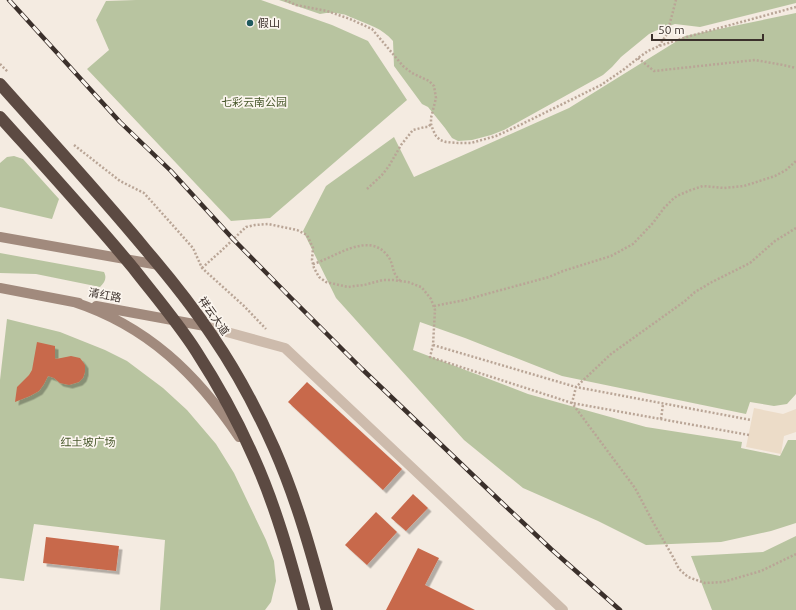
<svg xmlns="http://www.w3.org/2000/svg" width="796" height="610" font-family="Ubuntu,'Noto Sans SC',sans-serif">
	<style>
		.green { fill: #b8c4a0 }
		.plaza { fill: #ecdcc8 }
		.building { fill: #c8694b; filter: url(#shadow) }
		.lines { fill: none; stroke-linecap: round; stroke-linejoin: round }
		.path { stroke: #b9a596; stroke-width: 2.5; stroke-dasharray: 2 2; stroke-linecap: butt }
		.street { stroke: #cdbbac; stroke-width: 10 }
		.secondary { stroke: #a18a7d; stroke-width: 10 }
		.highway { stroke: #5c4a42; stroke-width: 12 }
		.rail-casing { stroke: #3b302b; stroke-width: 4.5 }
		.rail { stroke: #fbf5ee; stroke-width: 3; stroke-dasharray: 9; stroke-linecap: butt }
		.poi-dot { fill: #1f5a5e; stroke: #fbf5ee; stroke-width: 1.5 }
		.labels { text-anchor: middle; stroke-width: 3.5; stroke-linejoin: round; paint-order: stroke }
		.poi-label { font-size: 11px; fill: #3b302b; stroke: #fbf5ee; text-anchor: start }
		.park-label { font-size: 11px; fill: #4a5a2e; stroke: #fbf5ee }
		.street-label { font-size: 11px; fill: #3b302b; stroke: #fbf5ee }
	</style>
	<defs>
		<filter id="shadow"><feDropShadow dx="3.5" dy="3.5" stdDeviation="0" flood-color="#0004"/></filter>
	</defs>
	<rect width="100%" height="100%" fill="#f4ebe1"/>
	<!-- green -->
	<path class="green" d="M136 0H261L332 25 368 41 407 100 270 218 231 221 87 69 109 50 96 20 106 1Z
		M279 0H796V3L700 27 675 24 655 31 649 34 621 57 612 67 603 75 504 130 491 135 472 140 458 141 452 138 445 128 428 107 422 104 394 66 393 41C382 28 369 25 353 18 349 17 346 14 341 14 334 12 327 13 320 14Z
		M796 13V394L787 404 774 406 750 402 746 414 562 376 465 338 420 322 413 350 528 394 646 427 742 442 741 448 780 456 788 440H796V523L771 531 721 542 646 545 598 521 523 488 464 440 336 298 303 231 326 186 394 137 414 177 569 108 685 36Z
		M14 156 23 159 59 199 52 219 0 207V163L7 157Z
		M0 253 104 272C107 278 105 282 100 287L36 274 0 273Z
		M7 319 60 332 105 350 127 361 163 388 187 410 216 444 234 473 266 540 274 561 276 581 271 602 265 610H160L165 540 34 524 24 581 0 578V380Z
		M796 536V610H712L691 556 763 552Z"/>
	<!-- plaza -->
	<path class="plaza" d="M754 408 783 414 796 409V432L784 436 781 454 746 447Z"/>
	<!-- building -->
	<path class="building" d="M37 342 55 346V358L56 359 71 356 80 358 83 362 85 365V372L83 378 79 382 69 385 60 383 54 378 48 376 44 384 39 391 30 396 15 402 17 387 29 375 32 370Z
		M307 382 402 469 383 490 288 402Z
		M413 494 428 508 406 531 391 518Z
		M376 512 397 532 367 565 345 545Z
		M46 537 119 546 116 571 43 563Z
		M418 548 439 558 425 585 475 610H386Z"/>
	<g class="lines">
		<!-- path -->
		<path class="path" d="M285 0 296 5 327 11 350 19 372 29 403 66 412 73 429 81 434 86 436 98 431 118V124L433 130 436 136 440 140 446 142 458 143H471L496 136 520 125 601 85 623 70 638 58 648 51 659 46 690 36 796 7
			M659 46 667 34 676 0
			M638 58 654 71 755 60 783 65 796 68
			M0 64 8 72
			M74 145 120 181 144 193 193 248 202 268 244 306 266 329
			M367 189 382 175 389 166 401 145 413 130 425 127H428L431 124
			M796 228 775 241 750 263 712 282 695 292 685 301 611 354 576 387 572 403 635 488 653 522 673 557 679 569 688 577 705 583 723 582 761 571 796 554
			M313 264C334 258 368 231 387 255 395 264 390 273 402 282
			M202 268 221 251 246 227 255 225 268 224 297 230 307 235 313 248 312 260 314 268 319 277 326 282 348 287 355 286 364 285 383 280H393L408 282 421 287 423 289 431 299 435 310 433 345 430 357 572 403 749 435
			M434 306 465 300 490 293 549 277 563 271 611 256 633 244 653 223 664 208 674 198 679 195 691 190 703 186 724 188 744 186 775 176 786 170 796 161
			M433 345 576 387 751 420
			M661 419 663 404"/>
		<!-- street -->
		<path class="street" d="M205 326 285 348 563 610"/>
		<!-- secondary -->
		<path class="secondary" d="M0 237 159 265
			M0 288 79 303
			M74 302C147 326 197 374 239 437
			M96 306 205 326"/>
		<!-- highway -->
		<path class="highway" d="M0 84C49 139 99 193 146 250 170 278 193 307 213 337 237 372 257 410 274 448 297 500 312 555 327 610
			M0 117C45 167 91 217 134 269 155 296 178 323 196 351 218 385 238 421 254 458 276 507 290 558 304 610"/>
		<!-- rail casing -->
		<g class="rail-casing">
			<path id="rail" d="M9 0 120 122 171 171 233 239 291 298 362 369 499 500 551 549 620 610"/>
		</g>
		<!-- rail -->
		<use href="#rail" class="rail"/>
	</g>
	<!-- markers -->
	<circle class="poi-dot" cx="250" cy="23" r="4"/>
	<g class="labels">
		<!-- poi labels -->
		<g class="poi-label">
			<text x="258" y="27">假山</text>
		</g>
		<!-- park labels -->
		<g class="park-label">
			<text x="254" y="106">七彩云南公园</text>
			<text x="88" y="446">红土坡广场</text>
		</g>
		<!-- street labels -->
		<g class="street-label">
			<text transform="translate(105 295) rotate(10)" y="4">清红路</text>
			<text transform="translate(214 316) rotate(55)" y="4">祥云大道</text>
		</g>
	</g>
	<!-- scale -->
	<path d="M652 34v6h111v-6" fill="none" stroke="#3b302b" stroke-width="2"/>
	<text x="658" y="34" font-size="12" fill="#3b302b" stroke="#fbf5ee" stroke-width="3" paint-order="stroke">50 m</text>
</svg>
